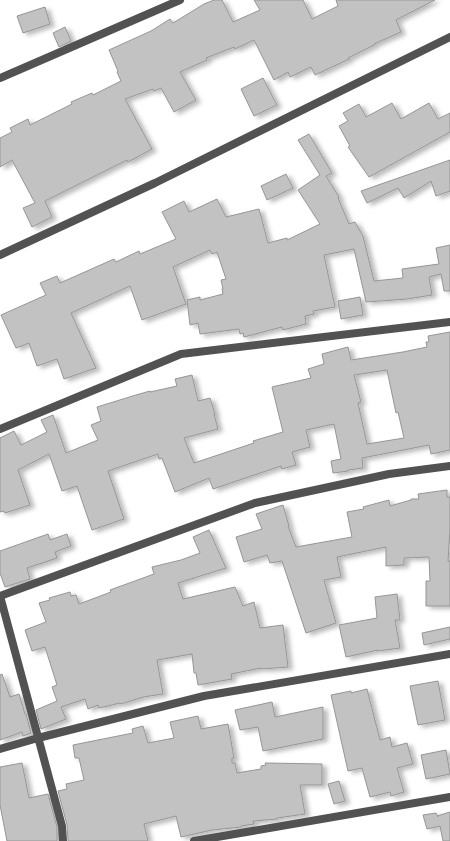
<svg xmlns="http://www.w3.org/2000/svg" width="450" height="841" font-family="Ubuntu,sans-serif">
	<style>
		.building { fill: #c2c2c2; stroke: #969696; fill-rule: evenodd; filter: url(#shadow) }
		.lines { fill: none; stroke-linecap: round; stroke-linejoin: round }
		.street { stroke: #525252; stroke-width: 8 }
	</style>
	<defs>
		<filter id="shadow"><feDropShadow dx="4.5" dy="2.5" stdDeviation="2" flood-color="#0004"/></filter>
	</defs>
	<rect width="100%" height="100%" fill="#fff"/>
	<!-- building -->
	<path class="building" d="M214 0H222L233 22 260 10 254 0H303L312 19 338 6 336 0H435L396 20 401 32 374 44V45L348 58 349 59 315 75 311 67 290 77 288 72 274 80 254 40 235 49 234 47 206 58 207 60 180 72 196 100 174 112 161 88 154 91 153 89 125 99 152 149 128 162 127 160 45 201 52 217 32 227 23 208 35 203 12 160 0 167V138L12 132 10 128 28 119 30 125 72 104 71 102 92 93 93 95 121 81 117 72 118 71 109 50 151 31 170 19 173 23 204 4Z
		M45 7 50 24 23 33 17 16Z
		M65 27 71 41 59 47 53 33Z
		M263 78 277 105 254 116 241 89Z
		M392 103 401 119 429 103 438 119 450 113V132L369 177 348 147 350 146 339 126 348 121 343 113 359 104 366 117Z
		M309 134 332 173 326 176 339 197 338 198 349 224 355 222 363 236 374 281 403 278 402 269 439 264 436 248 450 245V291H444L441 274 429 277 432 295 407 299 366 302 354 249 324 255 335 307 313 311 314 314 305 316 306 324 283 330 282 327 244 337 243 333 240 334 239 329 200 334 198 323 190 325 187 300 200 297V300L223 294 222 289H223L221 280 226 279 217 252 212 254 210 250 173 267 186 304 142 320 130 286 71 313 96 368 64 379 57 359 37 366 29 343 16 348 1 315 46 295 40 283 57 276 60 283 114 259 116 262 139 251 140 254 176 239 162 212 184 201 189 212 217 199 226 217 259 209 268 243 287 238V240L320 224 298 190 320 175 298 140Z
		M450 160V191L436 196 431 181 404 198 398 188 367 203 361 191Z
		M286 174 293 188 267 200 261 186Z
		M360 297 363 315 341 319 338 301Z
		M450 332V450L431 454 429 445 362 458 363 468 348 470V471L333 473 331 461 341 459 334 424 306 430 310 447 292 452 296 465 282 469 281 466 213 489 209 478 175 492 162 458 159 459 158 454 108 471 124 519 92 530 77 486 62 491 49 454 18 470 30 505 5 513 4 511 0 512V438L14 431 21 445 47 432 41 420 53 415 66 453 98 440 91 425 101 421 97 407 136 395 150 391V392L177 386 175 379 192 375 198 401 210 398 215 414H214L218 429 184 438 194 463 254 443 253 441 283 432 272 387 311 378 308 369 324 364 322 354 348 347 351 360 403 352 427 347 426 342H429L428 336ZM387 370 396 413 398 412 404 438 367 444 358 403 361 402 354 375Z
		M447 490V497H450V529L448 561H450V606H426V581H430L429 557 404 558V565L386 566V547L337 557 341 577 324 580 336 623 306 633 282 561 270 563 267 555 244 562 236 537 262 529 256 514 283 505 289 526H288L296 547 352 537 347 512 364 509 363 507 389 500 390 506 411 500V499H419L418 494Z
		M209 530 226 568 178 583 183 599 235 587 243 606 254 602 260 628 283 625 288 667 262 669 261 668 231 674 232 679 198 685 196 673H194L192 654 157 660 163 694 143 697 121 704 120 703 99 708 98 705 88 709 85 699 61 707 66 719 41 729 36 710 57 701 52 687 57 685 45 647 32 651 25 630 46 622 39 603 50 600 49 598 70 592 71 596 76 595 79 604 111 592 110 590 154 574 152 567 181 560 200 553 193 537Z
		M48 534 50 540 67 534 71 546 55 552 57 558 27 568 30 579 5 587 0 573V551Z
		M397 594 400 620H395L400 648 378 651V650L346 657 339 625 377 618 375 597Z
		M450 627V639L424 645 422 633Z
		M2 674 10 697 19 694 25 714H26L31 733 23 736 22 732 0 740V675Z
		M438 681 445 720 418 725 410 686Z
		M367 689 380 740 390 737 392 747 407 743 413 764 397 768 404 792 391 796 390 792 370 797 362 768 348 771 331 695 351 691V693Z
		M272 702 275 717 323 707V739L263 751 258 727 240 730 235 710Z
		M198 716 201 729 228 724 234 758H232V763H235L237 773 261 769V766L266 765 265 763 322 764V785H300L305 814 277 818V819L253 821 254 824 241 826V827L212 830 181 837 176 816 144 824 148 841H68L67 825 58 791 67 789 66 784 84 780 79 758H75L73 745 133 733 132 729 143 726 148 743 174 738 170 722Z
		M446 750 450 774 426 779 421 755Z
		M22 763 29 798 48 794 57 827V841H7L0 805V767Z
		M339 781 345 801 334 804 328 784Z
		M450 812V841H443L440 826 427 829 423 815 436 813 438 817 437 816Z"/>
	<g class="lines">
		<!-- street -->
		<path class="street" d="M0 78 180 0
			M0 255 155 183 450 37
			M0 429 181 354 450 322
			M0 596 255 503 389 474 450 466
			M0 596 62 826 63 841
			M0 749 38 738 204 696 450 654
			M194 841 450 797"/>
	</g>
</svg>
